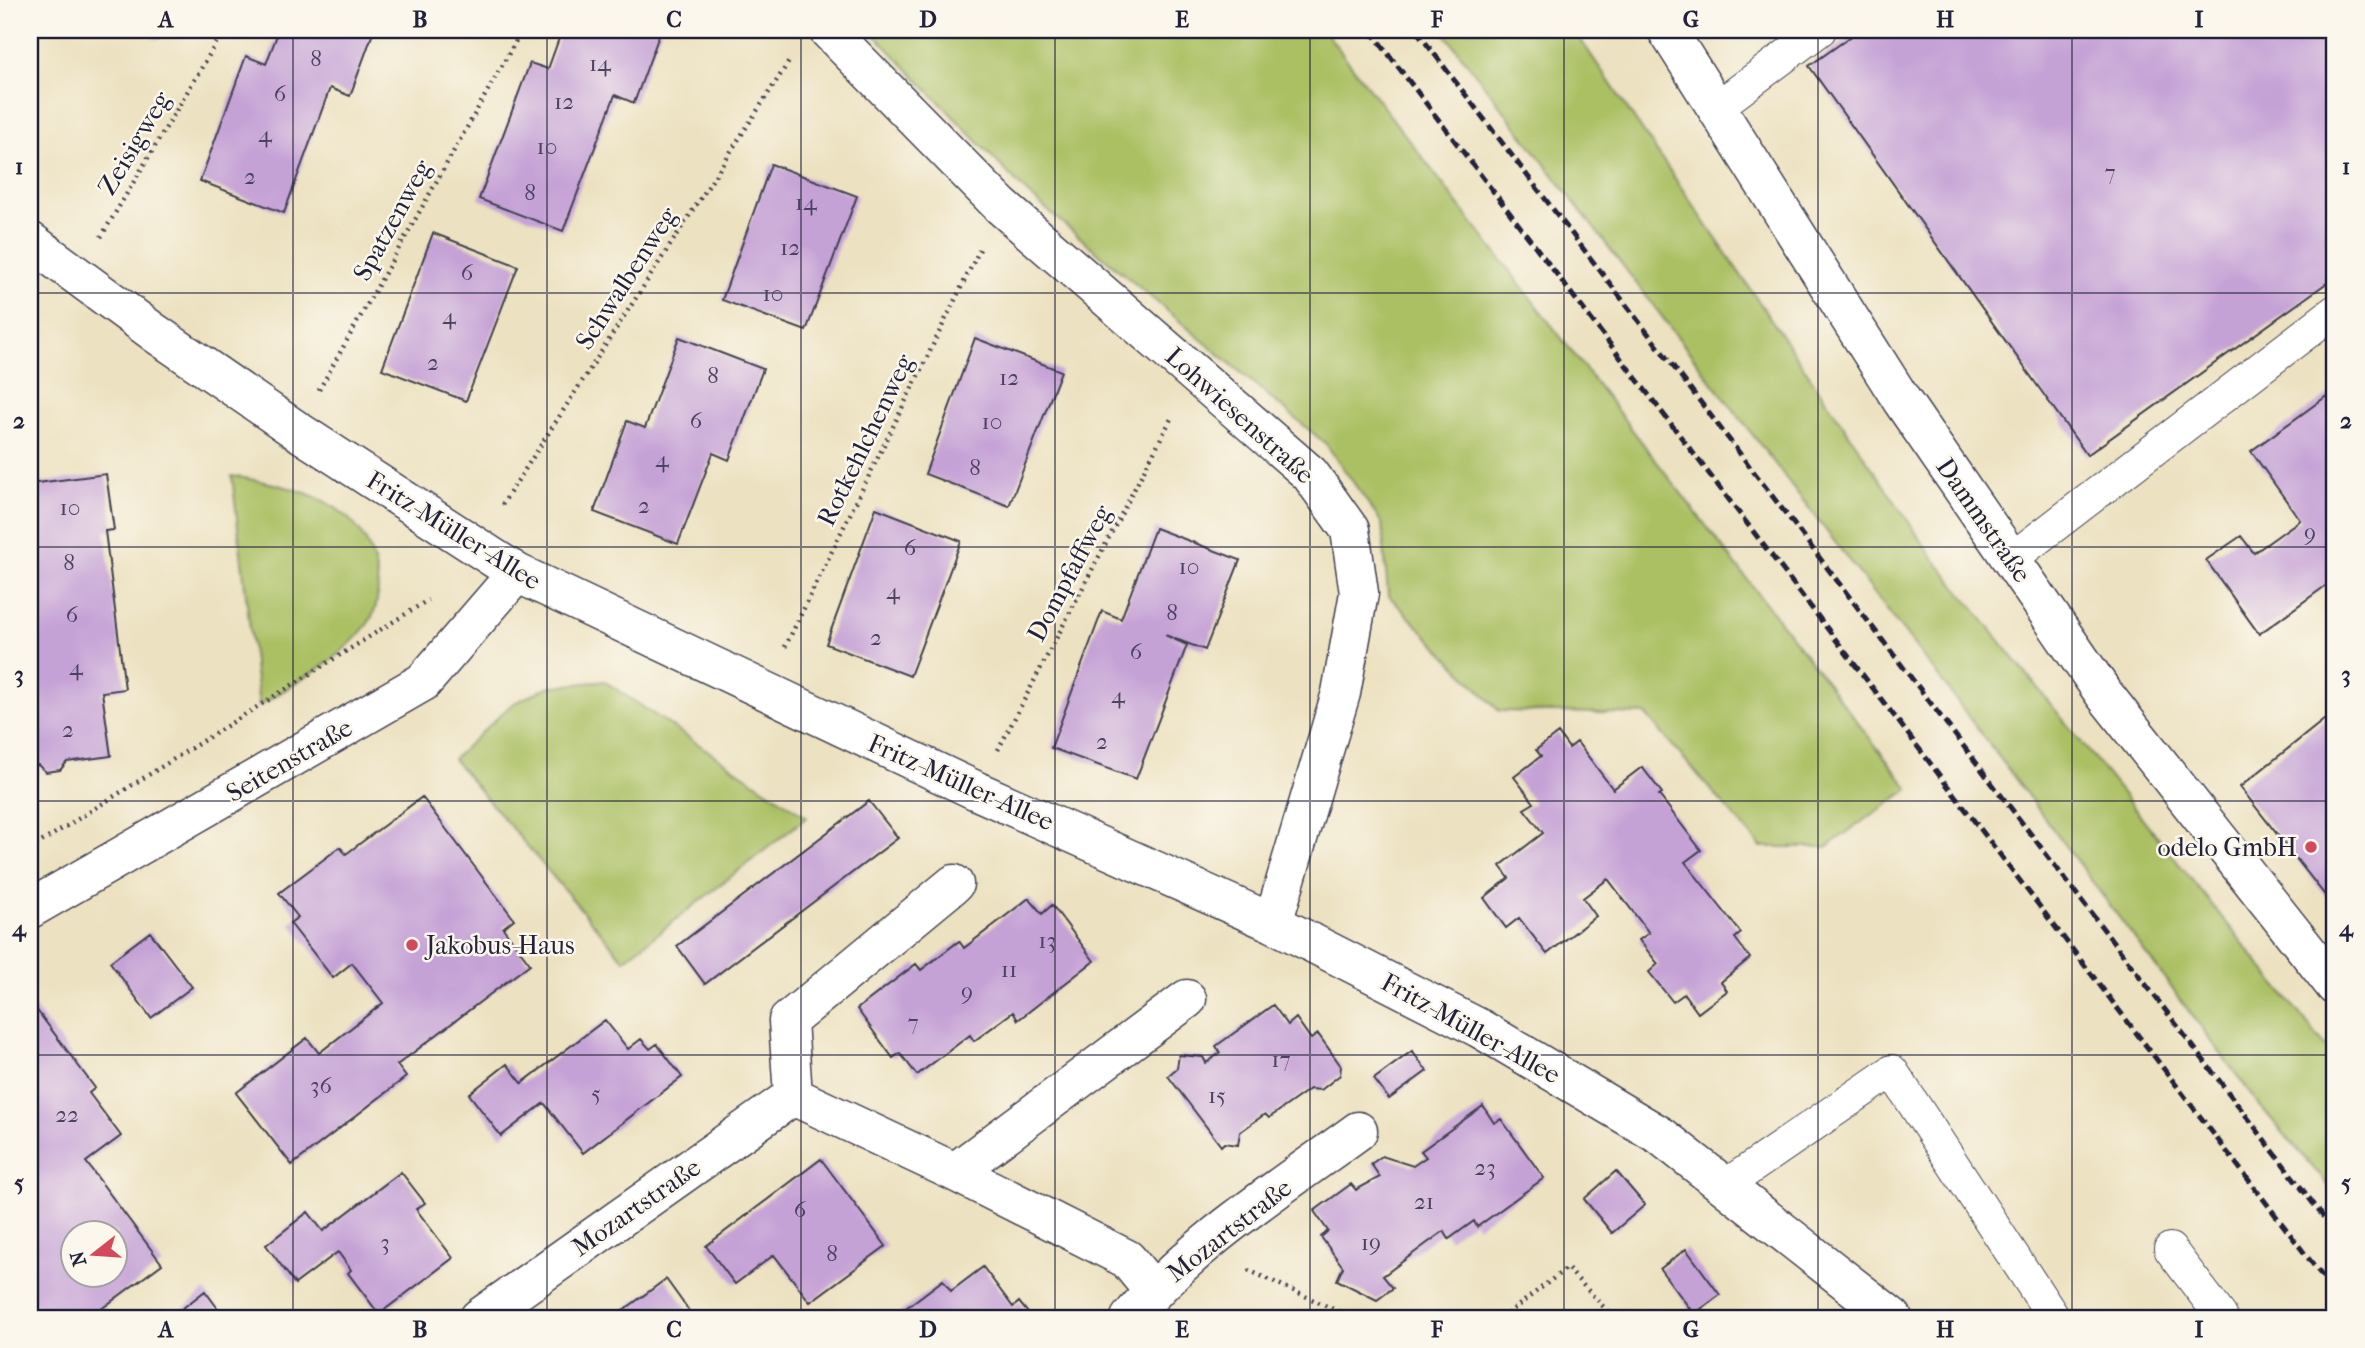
<svg xmlns="http://www.w3.org/2000/svg" width="2365" height="1348" font-family="'IM FELL French Canon',serif">
	<style>
		.green { fill: #abc064; stroke: #667150; stroke-width: 2 }
		.building { fill: #c5a2d6; fill-rule: evenodd }
		.lines { fill: none; stroke-linecap: round; stroke-linejoin: round }
		.lane-casing { stroke: #403f4f; stroke-width: 34 }
		.street-casing { stroke: #403f4f; stroke-width: 41 }
		.path { stroke: #403f4f; stroke-width: 4.5; stroke-dasharray: 2 5; stroke-linecap: butt }
		.lane { stroke: #fff; stroke-width: 32 }
		.street { stroke: #fff; stroke-width: 38 }
		.rail { stroke: #22223b; stroke-width: 5; stroke-dasharray: 10 5; stroke-linecap: butt }
		.grid { fill: none; stroke: #22223b; stroke-width: 2; stroke-opacity: 0.55 }
		.poi-dot { fill: #d1495b; stroke: #fbf7ec; stroke-width: 2.5 }
		.labels { text-anchor: middle; stroke-width: 5; stroke-linejoin: round; paint-order: stroke }
		.number-label { font-size: 23px; fill: #4b4262 }
		.street-label { font-size: 26px; fill: #22223b; stroke: #fbf7ec }
		.poi-label { font-size: 26px; fill: #22223b; stroke: #fbf7ec; text-anchor: end }
		.neatline { fill: none; stroke: #22223b; stroke-width: 2.5 }
		.grid-label { font-size: 23px; text-anchor: middle; font-weight: bold; fill: #22223b }
	</style>
	<rect width="100%" height="100%" fill="#fbf7ec"/>
	<filter id="ink" filterUnits="userSpaceOnUse"><feTurbulence type="fractalNoise" baseFrequency=".0143" numOctaves="2"/><feDisplacementMap in="SourceGraphic" scale="14" xChannelSelector="R" yChannelSelector="G"/><feConvolveMatrix kernelMatrix="1 2 1 2 8 2 1 2 1" color-interpolation-filters="sRGB"/></filter>
	<filter id="wash" filterUnits="userSpaceOnUse"><feTurbulence type="fractalNoise" baseFrequency=".00686" numOctaves="4" result="noise"/><feDisplacementMap in="SourceGraphic" scale="28" xChannelSelector="R" yChannelSelector="G"/><feGaussianBlur stdDeviation="1.57" result="paint"/><feColorMatrix in="noise" values="0 0 0 0 0 0 0 0 0 0 0 0 0 0 0 0 0 1.4 0 .05"/><feComposite in="paint" operator="in"/></filter>
	<g filter="url(#wash)">
		<rect width="100%" height="100%" fill="#ece1c0"/>
		<!-- green -->
		<path class="green" d="M870 30H1324L1909 789 1826 847H1761L1645 714 1499 711 1388 595 1382 523 1326 444 1027 193Z
			M1442 30H1574L1934 559 2335 1058V1193L2260 1106 1960 705Z
			M232 476C296 487 366 499 377 576 379 594 378 611 366 626 338 662 296 682 259 706Z
			M604 681 807 817 624 960 453 759 512 704 548 687Z"/>
		<g id="blocks">
			<!-- building -->
			<path class="building" d="M141 30H164L157 40Z
				M279 30H374L350 96 330 88 284 213 200 181 246 56 266 64Z
				M562 30H661L634 103 615 95 563 231 479 199 530 63 548 69Z
				M1860 30H2335V277L2087 455 1809 66Z
				M771 164 857 196 806 331 722 300Z
				M433 233 518 266 466 401 382 369Z
				M679 337 763 369 729 460 713 453 678 544 594 512 627 421 645 428Z
				M975 338 1061 371 1009 506 925 474Z
				M2335 390V579L2259 634 2206 560 2241 536 2254 553 2300 520 2251 451Z
				M106 474 114 530 105 531 125 689 102 692 111 756 67 762 60 770 46 772 38 765 30 766V484Z
				M876 508 961 541 910 676 826 644Z
				M1155 528 1240 560 1205 650 1165 635 1187 645 1136 779 1051 748 1102 611 1121 619Z
				M2335 711V908L2240 787Z
				M1558 733 1569 748 1577 742 1613 789 1642 767 1662 793 1659 795 1701 850 1685 862 1741 933 1735 938 1750 958 1721 982 1727 991 1698 1013 1684 994 1673 1002 1649 972 1658 964 1639 940 1649 933 1608 879 1583 898 1596 916 1547 954 1519 918 1506 928 1484 898 1509 878 1500 866 1543 833 1524 809 1534 803 1514 777 1541 756 1536 750Z
				M422 797 514 919 503 928 530 964 397 1065 406 1077 292 1165 236 1093 307 1038 319 1053 383 1003 352 963 333 978 290 923 298 917 279 893 340 847 346 854Z
				M869 801 898 838 705 984 677 946Z
				M1029 898 1042 914 1052 905 1094 961 1018 1020 1013 1012 974 1041 970 1035 917 1075 900 1053 893 1058 857 1009 916 964 921 970 959 941 964 948Z
				M150 932 192 987 151 1018 110 962Z
				M30 1001 95 1088 89 1093 121 1136 86 1162 162 1264 89 1318H45L30 1298ZM74 1232H116V1275H74Z
				M1273 1005 1288 1025 1296 1018 1311 1039 1318 1034 1341 1066 1340 1075 1321 1090 1310 1089 1269 1118 1265 1114 1240 1132 1238 1145 1224 1143 1221 1146 1168 1076 1177 1068 1179 1055 1203 1057 1206 1063 1220 1053 1216 1046Z
				M605 1020 628 1049 641 1039 650 1049 657 1044 682 1077 583 1153 544 1103 501 1136 469 1094 507 1064 522 1083Z
				M1412 1051 1427 1071 1389 1099 1374 1079Z
				M1483 1106 1494 1123 1501 1119 1544 1178 1477 1227 1474 1221 1449 1239 1444 1231 1422 1247 1383 1276 1393 1288 1377 1300 1337 1280 1343 1267 1321 1237 1328 1231 1314 1211 1351 1184 1356 1190 1380 1177 1371 1164 1382 1156 1413 1166 1426 1157 1421 1151Z
				M821 1159 886 1246 810 1302 774 1255 735 1284 706 1246Z
				M1616 1171 1645 1205 1612 1233 1584 1199Z
				M401 1172 425 1203 416 1209 453 1258 379 1314 348 1273 351 1270 338 1252 295 1284 266 1245 308 1212 323 1231Z
				M1686 1249 1720 1295 1694 1314 1660 1269Z
				M983 1267 1013 1307 1019 1302 1032 1318H901L898 1314 943 1280 951 1291Z
				M666 1279 689 1311 685 1314 688 1318H613Z
				M205 1291 225 1318H170Z"/>
		</g>
	</g>
	<g filter="url(#ink)">
		<use href="#blocks" fill-opacity="0" stroke="#403f4f" stroke-width="2"/>
		<g class="lines">
			<!-- lane casing -->
			<g class="lane-casing">
				<path id="lane" d="M1716 108 1820 30
					M2011 559 2335 311
					M1726 1185 1892 1071 2054 1318
					M2170 1249 2221 1316"/>
			</g>
			<!-- street casing -->
			<g class="street-casing">
				<path id="street" d="M828 30 1001 206 1310 474 1350 530 1359 593 1341 693 1273 923
					M1667 30 1902 401 2104 694 2335 986
					M30 241 155 333 296 430 517 573 977 791 1273 923 1479 1028 1661 1136 1893 1318
					M30 909 423 682 517 573
					M793 1096 788 1021 954 884
					M955 1172 1187 999
					M479 1318 793 1096 955 1172 1127 1259 1153 1291
					M1130 1318C1193 1242 1279 1189 1358 1131"/>
			</g>
			<!-- path -->
			<path class="path" d="M101 237 224 30
				M319 390 522 30
				M502 505 790 60
				M785 647 980 249
				M998 750 1172 417
				M30 849 428 600
				M1248 1270 1353 1318
				M1502 1318 1567 1268 1614 1318"/>
			<!-- lane -->
			<use href="#lane" class="lane"/>
			<!-- street -->
			<use href="#street" class="street"/>
			<!-- rail -->
			<path class="rail" d="M1370 30 2335 1293
				M1416 30 2335 1232"/>
		</g>
	</g>
	<!-- grid -->
	<path class="grid" d="M293 30V1318M547 30V1318M801 30V1318M1055 30V1318M1310 30V1318M1564 30V1318M1818 30V1318M2072 30V1318M30 293H2335M30 547H2335M30 801H2335M30 1055H2335"/>
	<!-- markers -->
	<g class="poi-dot">
		<circle cx="2311" cy="847" r="7"/>
		<circle cx="412" cy="945" r="7"/>
	</g>
	<g class="labels">
		<!-- number labels -->
		<g class="number-label">
			<text x="316" y="66">8</text>
			<text x="600" y="71">14</text>
			<text x="280" y="101">6</text>
			<text x="564" y="109">12</text>
			<text x="265" y="142">4</text>
			<text x="547" y="154">10</text>
			<text x="2110" y="180">7</text>
			<text x="250" y="184">2</text>
			<text x="530" y="200">8</text>
			<text x="806" y="210">14</text>
			<text x="790" y="255">12</text>
			<text x="467" y="280">6</text>
			<text x="773" y="301">10</text>
			<text x="449" y="324">4</text>
			<text x="433" y="370">2</text>
			<text x="713" y="383">8</text>
			<text x="1009" y="385">12</text>
			<text x="696" y="428">6</text>
			<text x="992" y="429">10</text>
			<text x="662" y="467">4</text>
			<text x="975" y="475">8</text>
			<text x="644" y="513">2</text>
			<text x="70" y="515">10</text>
			<text x="2310" y="540">9</text>
			<text x="910" y="555">6</text>
			<text x="69" y="570">8</text>
			<text x="1189" y="574">10</text>
			<text x="893" y="599">4</text>
			<text x="1172" y="620">8</text>
			<text x="72" y="622">6</text>
			<text x="876" y="645">2</text>
			<text x="1136" y="659">6</text>
			<text x="76" y="675">4</text>
			<text x="1118" y="703">4</text>
			<text x="68" y="737">2</text>
			<text x="1102" y="749">2</text>
			<text x="1047" y="948">13</text>
			<text x="1009" y="977">11</text>
			<text x="967" y="999">9</text>
			<text x="913" y="1030">7</text>
			<text x="1281" y="1067">17</text>
			<text x="321" y="1093">36</text>
			<text x="596" y="1101">5</text>
			<text x="1217" y="1103">15</text>
			<text x="67" y="1122">22</text>
			<text x="1485" y="1175">23</text>
			<text x="1424" y="1209">21</text>
			<text x="800" y="1217">6</text>
			<text x="385" y="1250">3</text>
			<text x="1371" y="1250">19</text>
			<text x="832" y="1261">8</text>
		</g>
		<!-- street labels -->
		<g class="street-label">
			<text transform="translate(134 143) rotate(-59)" y="9">Zeisigweg</text>
			<text transform="translate(392 220) rotate(-61)" y="9">Spatzenweg</text>
			<text transform="translate(626 278) rotate(-57)" y="9">Schwalbenweg</text>
			<text transform="translate(1240 415) rotate(42)" y="9">Lohwiesenstraße</text>
			<text transform="translate(865 440) rotate(-64)" y="9">Rotkehlchenweg</text>
			<text transform="translate(1984 520) rotate(55)" y="9">Dammstraße</text>
			<text transform="translate(454 530) rotate(32)" y="9">Fritz-Müller-Allee</text>
			<text transform="translate(1069 573) rotate(-62)" y="9">Dompfaffweg</text>
			<text transform="translate(289 760) rotate(-30)" y="9">Seitenstraße</text>
			<text transform="translate(961 782) rotate(24)" y="9">Fritz-Müller-Allee</text>
			<text transform="translate(1471 1028) rotate(29)" y="9">Fritz-Müller-Allee</text>
			<text transform="translate(636 1207) rotate(-35)" y="9">Mozartstraße</text>
			<text transform="translate(1229 1230) rotate(-38)" y="9">Mozartstraße</text>
		</g>
		<!-- poi labels -->
		<g class="poi-label">
			<text x="2297" y="856">odelo GmbH</text>
			<text x="426" y="954" text-anchor="start">Jakobus-Haus</text>
		</g>
	</g>
	<!-- margin -->
	<rect width="2365" height="1348" fill="none" stroke="#fbf7ec" stroke-width="77"/>
	<!-- north arrow -->
	<g transform="translate(94 1254) rotate(253)"><circle r="33" fill="#fbf7ec" stroke="#a4a2a5" stroke-width="2"/>
	<path d="M0-5L12 26L0 18L-12 26Z" fill="#d1495b"/>
	<text y="-10" font-size="19" font-weight="bold" text-anchor="middle" fill="#22223b">N</text>
	</g>
	<rect x="38" y="38" width="2288" height="1272" class="neatline"/>
	<g class="grid-label">
		<text x="166" y="27">A</text>
		<text x="420" y="27">B</text>
		<text x="674" y="27">C</text>
		<text x="928" y="27">D</text>
		<text x="1182" y="27">E</text>
		<text x="1437" y="27">F</text>
		<text x="1691" y="27">G</text>
		<text x="1945" y="27">H</text>
		<text x="2199" y="27">I</text>
		<text x="19" y="174">1</text>
		<text x="2346" y="174">1</text>
		<text x="19" y="428">2</text>
		<text x="2346" y="428">2</text>
		<text x="19" y="682">3</text>
		<text x="2346" y="682">3</text>
		<text x="19" y="936">4</text>
		<text x="2346" y="936">4</text>
		<text x="19" y="1190">5</text>
		<text x="2346" y="1190">5</text>
		<text x="166" y="1337">A</text>
		<text x="420" y="1337">B</text>
		<text x="674" y="1337">C</text>
		<text x="928" y="1337">D</text>
		<text x="1182" y="1337">E</text>
		<text x="1437" y="1337">F</text>
		<text x="1691" y="1337">G</text>
		<text x="1945" y="1337">H</text>
		<text x="2199" y="1337">I</text>
	</g>
</svg>
